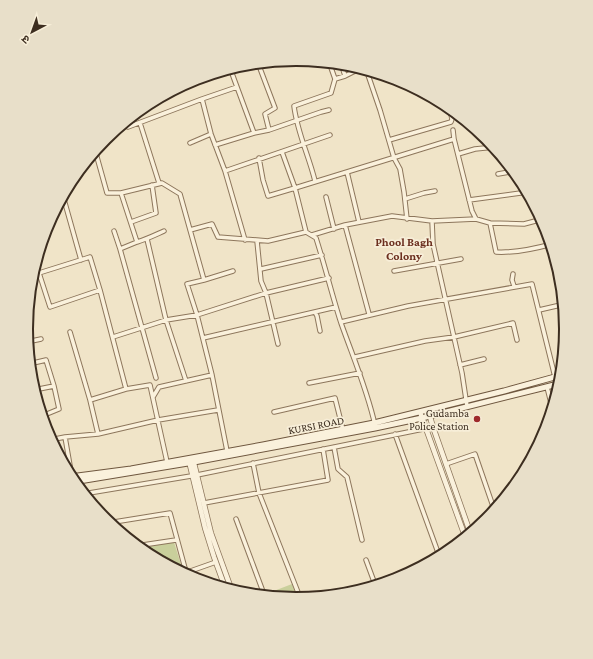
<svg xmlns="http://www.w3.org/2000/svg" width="593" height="659" font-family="'Crimson Pro','Noto Sans Devanagari',serif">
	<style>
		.green { fill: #c9cf9b }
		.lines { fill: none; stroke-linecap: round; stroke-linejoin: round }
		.minor-casing { stroke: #8d765c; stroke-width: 5.5 }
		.tertiary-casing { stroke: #8d765c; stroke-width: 6 }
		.secondary-casing { stroke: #6f573f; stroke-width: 7 }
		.minor { stroke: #faf1dc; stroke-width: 3.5 }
		.tertiary { stroke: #faf1dc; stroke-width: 4.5 }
		.secondary { stroke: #faf1dc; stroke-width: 5 }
		.poi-dot { fill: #9e2a2b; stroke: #f7eed8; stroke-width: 1.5 }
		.labels { text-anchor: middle; stroke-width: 3.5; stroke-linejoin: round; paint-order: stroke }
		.poi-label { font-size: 11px; fill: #3d2e20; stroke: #f7eed8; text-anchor: end }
		.street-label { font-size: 11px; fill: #3d2e20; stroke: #f7eed8 }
		.neighbourhood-label { font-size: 12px; font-weight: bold; fill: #6b2e1e; stroke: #f7eed8 }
		.rim { fill: none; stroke: #3d2e20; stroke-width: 2 }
	</style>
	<rect width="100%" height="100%" fill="#f0e4c8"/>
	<!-- green -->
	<path class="green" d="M174 542 183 571 179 572 146 554 138 548Z
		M292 584 298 600 267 597 266 594Z"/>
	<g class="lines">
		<!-- minor casing -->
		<g class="minor-casing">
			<path id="minor" d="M329 62 335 79
				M258 63 275 108 265 114 269 130
				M341 63 345 76 361 68
				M230 68 237 87
				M366 69 380 110 394 158 400 169 404 192 407 219
				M125 122 128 127 202 99
				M140 123 159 183
				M453 130 454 139
				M254 133 269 130 321 112 329 110
				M389 140 451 122 452 119 449 106
				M190 143 211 134
				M215 145 254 133 237 87 202 99 211 134 225 171 245 240
				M95 150 107 193H121
				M458 154 475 149 495 147
				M259 158 263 180 268 196 295 188 282 152
				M225 171 330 135
				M347 172 359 222
				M498 174 515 171
				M315 181C309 156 297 132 294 106L331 93 335 79 345 76
				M63 196 81 260
				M326 197 334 229
				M405 199 424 193 435 191
				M469 200 528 192
				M432 221 433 244 462 373 467 406
				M131 222 156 213 152 185
				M490 223 524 224 543 219
				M345 225 369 314
				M190 230 212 224 218 237 268 241 306 232
				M114 231 120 249
				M312 235 345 225 392 216 432 221 476 219
				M147 239 166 320 186 381
				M257 241 261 281 266 293 278 344
				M137 242C147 239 155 235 164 231
				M559 267C553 274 556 281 563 287
				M261 269 322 255
				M394 271 461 259
				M513 274 512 280 514 286
				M32 275 39 273
				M204 280 233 271
				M100 290 90 257 39 273 50 307 100 290 126 389
				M539 310 565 304
				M315 312 317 316 320 331
				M341 322 408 306 532 284 555 377
				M70 332 90 400
				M113 337 166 320 197 315 212 375 227 451
				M203 338 336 307
				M27 342 41 339
				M355 357 425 341 454 337 513 323 517 340
				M29 364 46 360 54 386 59 409 42 416
				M460 365 484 359
				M156 378 120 249 137 242 121 193 162 183 180 194 204 280 187 284 197 315 266 293 329 278
				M309 383 360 373
				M547 387 553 411
				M34 390 54 386
				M153 397 159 387 212 375
				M274 412 335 398 343 430
				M375 425C367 389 353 357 341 323 332 295 325 266 316 238L306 232 295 188 454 139 472 211 476 219 490 223 496 252C515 253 534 249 552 244
				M98 434 158 420 218 410
				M395 434 440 558
				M50 440 65 437
				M334 447 338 469 347 477 362 540
				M253 463 259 493 301 600
				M446 464 475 454 495 512
				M72 477 65 437 98 434 90 400 126 389 150 385 167 462
				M90 493 92 505
				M83 494 197 475 433 427
				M204 503 328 480 323 449
				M236 519 265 597
				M108 523 170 513 186 572
				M136 546 176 540
				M366 560 376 587
				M182 574 216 562
				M365 590 411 574"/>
		</g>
		<!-- tertiary casing -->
		<g class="tertiary-casing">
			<path id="tertiary" d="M428 410 433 427 471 535
				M420 412 466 539
				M193 459 211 533 232 591
				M189 461 205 528 214 557 226 590"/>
		</g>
		<!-- secondary casing -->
		<g class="secondary-casing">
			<path id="secondary" d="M70 477 131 469 263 445 374 423 504 391 562 375
				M73 482 194 462 375 428 422 418 562 383"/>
		</g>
		<!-- minor -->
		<use href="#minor" class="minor"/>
		<!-- tertiary -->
		<use href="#tertiary" class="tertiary"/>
		<!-- secondary -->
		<use href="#secondary" class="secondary"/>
	</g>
	<!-- markers -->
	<circle class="poi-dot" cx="477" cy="419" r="4"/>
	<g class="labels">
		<!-- poi labels -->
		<g class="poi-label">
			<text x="469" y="417">Gudamba<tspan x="469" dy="13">Police Station</tspan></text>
		</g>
		<!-- street labels -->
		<g class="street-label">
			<text transform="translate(316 425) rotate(-11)" y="4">KURSI ROAD</text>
		</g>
		<!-- neighbourhood labels -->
		<g class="neighbourhood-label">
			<text x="404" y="246">Phool Bagh<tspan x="404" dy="14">Colony</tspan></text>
		</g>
	</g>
	<!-- crop -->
	<path d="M0 0H593V659H0ZM33 329a263 263 0 1 1 526 0a263 263 0 1 1-526 0Z" fill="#e8dfc9" fill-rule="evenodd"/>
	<path class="rim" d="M33 329a263 263 0 1 1 526 0a263 263 0 1 1-526 0Z"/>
	<!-- north arrow -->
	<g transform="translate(32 32) rotate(221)" stroke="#f7eed8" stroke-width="3" paint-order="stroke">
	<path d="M0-3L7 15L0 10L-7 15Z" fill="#3d2e20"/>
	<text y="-6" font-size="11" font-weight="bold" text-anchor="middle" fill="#3d2e20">उ</text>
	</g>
</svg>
